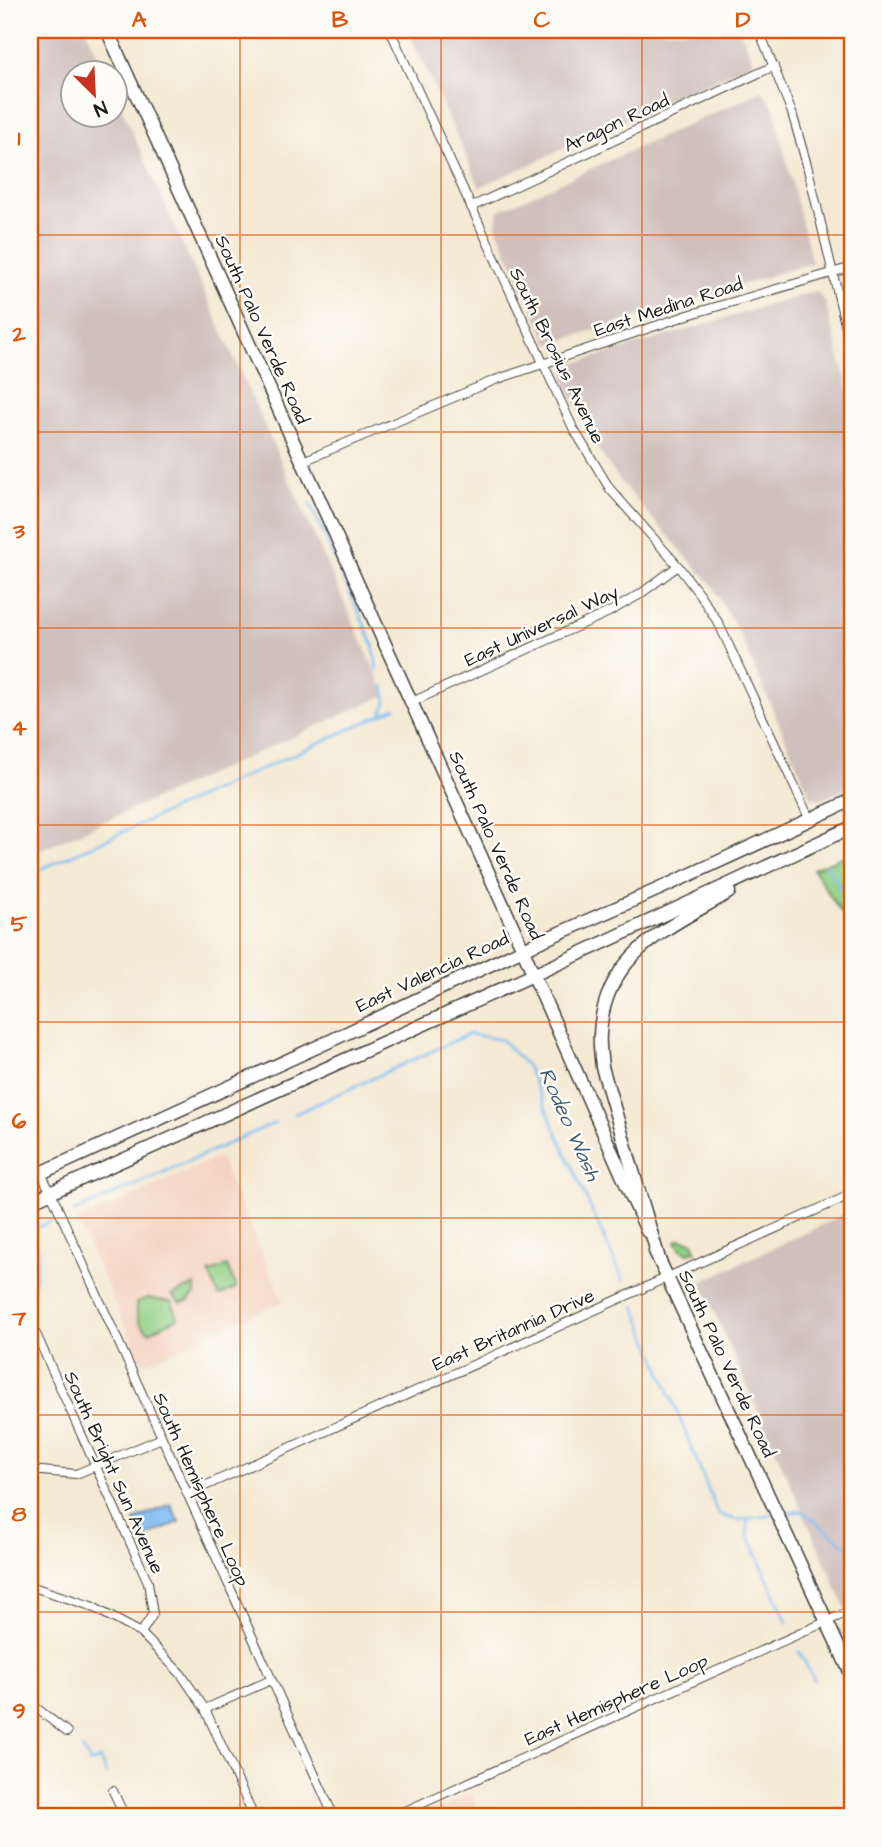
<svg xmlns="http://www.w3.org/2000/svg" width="882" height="1847" font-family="'Architects Daughter',sans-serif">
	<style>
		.built { fill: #f4d3c0 }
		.industrial { fill: #d0c0bc }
		.green { fill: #91cf85; stroke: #567650; stroke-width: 2 }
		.water { fill: #7ebcf2; stroke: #4d6c87; stroke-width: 2 }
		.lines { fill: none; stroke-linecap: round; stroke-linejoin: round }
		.stream { stroke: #7ebcf2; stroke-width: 2.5 }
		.street-casing { stroke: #3c3b37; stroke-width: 10 }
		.secondary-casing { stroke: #3c3b37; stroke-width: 15 }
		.primary-casing { stroke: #3c3b37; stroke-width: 15 }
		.street { stroke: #fff; stroke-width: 8 }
		.secondary { stroke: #fff; stroke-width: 12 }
		.primary { stroke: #fff; stroke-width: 12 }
		.grid { fill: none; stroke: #de560d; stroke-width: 2; stroke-opacity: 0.55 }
		.labels { text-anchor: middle; stroke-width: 5; stroke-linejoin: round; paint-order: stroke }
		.street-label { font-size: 19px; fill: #1c1c1c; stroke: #fdfcf7 }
		.water-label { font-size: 21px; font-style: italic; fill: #435c72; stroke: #fdfcf7 }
		.neatline { fill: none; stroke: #de560d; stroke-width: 2.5 }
		.grid-label { font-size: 23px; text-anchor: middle; font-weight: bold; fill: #de560d }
	</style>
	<rect width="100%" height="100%" fill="#fdfcf7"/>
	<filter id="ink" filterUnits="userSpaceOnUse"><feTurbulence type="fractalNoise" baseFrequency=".0143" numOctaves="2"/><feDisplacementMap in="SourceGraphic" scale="14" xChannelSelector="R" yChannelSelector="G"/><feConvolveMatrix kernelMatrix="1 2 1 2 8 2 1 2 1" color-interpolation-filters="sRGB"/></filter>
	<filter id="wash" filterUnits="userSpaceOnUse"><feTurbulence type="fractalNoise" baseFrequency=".00686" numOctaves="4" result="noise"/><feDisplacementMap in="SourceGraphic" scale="28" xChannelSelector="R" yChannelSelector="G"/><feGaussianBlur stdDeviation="1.57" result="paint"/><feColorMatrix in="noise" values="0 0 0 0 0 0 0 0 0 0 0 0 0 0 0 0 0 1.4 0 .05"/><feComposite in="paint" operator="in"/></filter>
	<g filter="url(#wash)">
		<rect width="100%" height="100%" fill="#f4e9d3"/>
		<!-- built -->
		<path class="built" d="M219 1157 283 1301 143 1364 77 1221Z
			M471 1793 481 1817H422L438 1809Z"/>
		<!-- industrial -->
		<path class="industrial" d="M30 30H86L106 73 74 74V116H116V96L386 695 30 855Z
			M408 30H740L754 62 480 187Z
			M762 91 773 106 812 263 549 344 496 226 498 211Z
			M816 291 825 301 852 404V786L821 800 811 797 740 635 711 584 622 484 593 442 563 379 569 365Z
			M847 1213H852V1623L701 1282Z"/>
		<!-- green -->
		<path class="green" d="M844 856 852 874V927L840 911 813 869Z
			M681 1239 693 1242 696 1251 688 1253 681 1249 676 1241Z
			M227 1266 236 1288 219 1296 209 1273Z
			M195 1285V1294L188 1301 180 1303 172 1295Z
			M146 1298 172 1302 178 1318 149 1332C139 1326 135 1314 137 1303Z"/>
		<!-- water -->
		<path class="water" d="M171 1504 179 1522 143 1539 135 1520Z"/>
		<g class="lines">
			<!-- stream -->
			<path class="stream" d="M310 503 373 644 377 670
				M382 713 386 702 384 686
				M827 865 852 909
				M30 874 396 708
				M295 1114 469 1034 502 1040 527 1066 623 1280
				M74 1212 275 1123
				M30 1231 51 1221
				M635 1306 718 1514 737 1520 773 1515
				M30 1307 39 1252 33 1238 36 1228
				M780 1514 802 1511 852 1550
				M747 1519 748 1535 787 1622
				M799 1651 814 1680
				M82 1749 91 1763 89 1764
				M91 1763 100 1759 106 1774"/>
		</g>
	</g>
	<g filter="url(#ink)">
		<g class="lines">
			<!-- street casing -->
			<g class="street-casing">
				<path id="street" d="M390 30 573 428 610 489 678 566 700 595 719 624 810 820
					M759 30 792 113 807 165 852 353
					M471 207 774 66
					M301 462 495 380 688 315 852 267
					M412 702 609 612 639 595 678 566
					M41 1173 51 1193 334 1817
					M30 1326 36 1334 148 1582 153 1614 141 1633
					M30 1470 76 1474 162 1438
					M187 1494 852 1194
					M30 1586 91 1606 141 1633 181 1674 205 1709 254 1817
					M30 1705 35 1707 67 1732
					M205 1709 271 1680
					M113 1791 125 1817
					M392 1817 852 1610"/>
			</g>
			<!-- secondary casing -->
			<g class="secondary-casing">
				<path id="secondary" d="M107 30 523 949
					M533 974 647 1231
					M655 1251 852 1676"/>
			</g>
			<!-- primary casing -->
			<g class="primary-casing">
				<path id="primary" d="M523 949 533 974
					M30 1178 330 1041 523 949 659 889 852 800
					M30 1202 553 966 852 827
					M659 1259 602 1067C601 1056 599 1045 600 1034 604 953 669 928 729 892"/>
			</g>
			<!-- street -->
			<use href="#street" class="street"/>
			<!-- secondary -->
			<use href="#secondary" class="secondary"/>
			<!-- primary -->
			<use href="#primary" class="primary"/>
		</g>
	</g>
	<!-- grid -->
	<path class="grid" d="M240 30V1817M441 30V1817M642 30V1817M30 235H852M30 432H852M30 628H852M30 825H852M30 1022H852M30 1218H852M30 1415H852M30 1612H852"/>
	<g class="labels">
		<!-- street labels -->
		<g class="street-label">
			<text transform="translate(616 122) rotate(-25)" y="7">Aragon Road</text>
			<text transform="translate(668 306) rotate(-18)" y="7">East Medina Road</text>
			<text transform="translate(263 329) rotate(66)" y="7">South Palo Verde Road</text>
			<text transform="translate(558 355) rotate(64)" y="7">South Brosius Avenue</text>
			<text transform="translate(541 625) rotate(-25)" y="7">East Universal Way</text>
			<text transform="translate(497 845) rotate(66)" y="7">South Palo Verde Road</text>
			<text transform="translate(432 971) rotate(-25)" y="7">East Valencia Road</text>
			<text transform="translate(513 1329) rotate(-24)" y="7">East Britannia Drive</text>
			<text transform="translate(728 1363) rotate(65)" y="7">South Palo Verde Road</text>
			<text transform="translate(115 1472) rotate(66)" y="7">South Bright Sun Avenue</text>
			<text transform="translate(202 1489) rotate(66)" y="7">South Hemisphere Loop</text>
			<text transform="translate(616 1699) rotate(-24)" y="7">East Hemisphere Loop</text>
		</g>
		<!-- water labels -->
		<g class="water-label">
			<text transform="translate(570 1124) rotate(66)" y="7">Rodeo Wash</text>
		</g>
	</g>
	<!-- margin -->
	<rect width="882" height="1847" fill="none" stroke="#fdfcf7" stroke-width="77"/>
	<!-- north arrow -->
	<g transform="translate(94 94) rotate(156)"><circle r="33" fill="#fdfcf7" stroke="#a3a29f" stroke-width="2"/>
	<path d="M0-5L12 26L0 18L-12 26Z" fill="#c8321e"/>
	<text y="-10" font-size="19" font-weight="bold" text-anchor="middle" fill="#1c1c1c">N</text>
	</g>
	<rect x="38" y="38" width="806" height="1770" class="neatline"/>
	<g class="grid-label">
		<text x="139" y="27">A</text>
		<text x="340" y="27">B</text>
		<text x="542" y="27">C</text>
		<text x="743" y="27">D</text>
		<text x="19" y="145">1</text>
		<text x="19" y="341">2</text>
		<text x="19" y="538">3</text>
		<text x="19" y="735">4</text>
		<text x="19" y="931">5</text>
		<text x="19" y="1128">6</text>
		<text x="19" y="1325">7</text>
		<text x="19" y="1521">8</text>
		<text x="19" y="1718">9</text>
	</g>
</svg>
